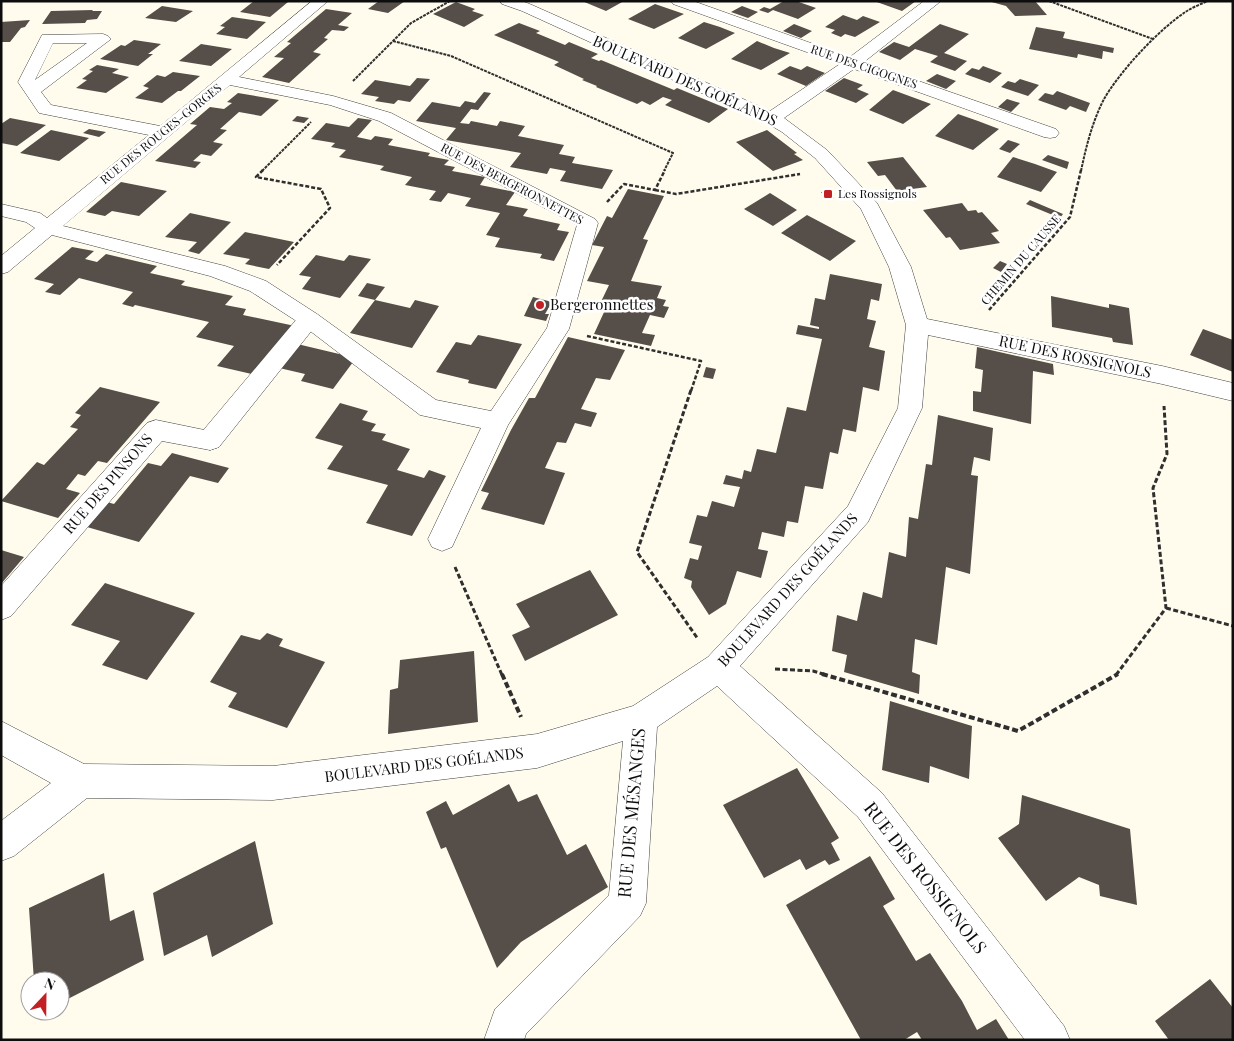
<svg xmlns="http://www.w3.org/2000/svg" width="1234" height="1041" font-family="'Playfair Display',serif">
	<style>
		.building { fill: #564e49 }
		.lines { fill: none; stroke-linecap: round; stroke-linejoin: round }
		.pedestrian-casing { stroke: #404040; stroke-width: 1 }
		.minor-casing { stroke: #404040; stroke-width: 1 }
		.path-far3 { stroke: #2f2f2f; stroke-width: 2; stroke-dasharray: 3 1; stroke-linecap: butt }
		.path-far2 { stroke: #2f2f2f; stroke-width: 2.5; stroke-dasharray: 4 2; stroke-linecap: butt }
		.path-far1 { stroke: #2f2f2f; stroke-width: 3; stroke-dasharray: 5 2.5; stroke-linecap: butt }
		.path { stroke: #2f2f2f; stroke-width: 4; stroke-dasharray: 6 3; stroke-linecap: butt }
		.pedestrian { fill: #fff; fill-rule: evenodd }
		.minor { fill: #fff; fill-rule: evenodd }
		.poi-dot { fill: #c12125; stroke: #fff; stroke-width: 2 }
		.labels { text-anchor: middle; stroke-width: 5; stroke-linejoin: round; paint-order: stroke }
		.far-street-label { font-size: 12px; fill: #0d0d0d; stroke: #fff }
		.far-poi-label { font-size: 12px; fill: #0d0d0d; stroke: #fff; text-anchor: start }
		.street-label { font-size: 15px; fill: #0d0d0d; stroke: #fff }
		.poi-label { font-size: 15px; fill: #0d0d0d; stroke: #fff; text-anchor: start }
		.near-street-label { font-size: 18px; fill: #0d0d0d; stroke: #fff }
	</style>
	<rect width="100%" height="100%" fill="#fffced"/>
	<!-- building -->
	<path class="building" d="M254 1H286L288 2 270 17 240 12Z
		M379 1H405L388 13 368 9Z
		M582 1H624L606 11Z
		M784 1H796L816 8 798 19 773 10 768 13 759 10 764 7 770 9Z
		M874 1H916L902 11Z
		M988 1H1035L1047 15 1015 16 1006 6Z
		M456 2 475 9 472 11 484 15 464 27 433 14Z
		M655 4 684 14 654 29 628 19Z
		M162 6 193 11 176 22 145 18Z
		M742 6 758 12 748 18 731 12Z
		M326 9 352 13 338 25 349 27 344 31 332 30 324 38 328 39 313 52 321 54 289 83 262 77 284 58 274 57 291 43 287 42Z
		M93 10 92 11H102L97 19 87 20 85 23 42 24 51 11Z
		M843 15 857 20 863 16 880 22 855 37 845 34 841 37 831 33 835 30 825 27Z
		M232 17 266 22 247 39 216 34 225 27 220 26Z
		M30 20 25 27 21 28 10 42H1V22Z
		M704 22 720 27 735 33 706 49 678 38Z
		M519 23 540 31 536 33 565 45 569 42 598 54 591 58 599 61 601 60 674 90 677 88 728 109 709 123 665 105 672 100 663 97 650 105 642 101 637 104 596 87 597 86 582 80 584 79 554 65 559 62 494 35Z
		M794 24 812 31 801 38 783 31Z
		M940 24 969 34 944 53 967 61 955 71 930 62 938 56 915 49 900 60 879 52 894 42 909 47Z
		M1036 27 1065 32 1063 38 1114 48 1113 53 1103 51 1102 59 1078 54 1077 58 1029 49Z
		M134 40 161 44 148 54H153L138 66 100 59 121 45 125 46Z
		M757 41 774 48 790 53 761 70 731 59Z
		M201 44 232 49 211 66 179 61Z
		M97 65 119 69 112 73 129 77 106 93 76 88 87 80 82 79 93 71 89 70Z
		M790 66 801 70 807 66 825 73 806 86 777 74Z
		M983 66 1002 73 990 83 965 74 972 68 979 70Z
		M173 72 200 76 181 91H178L162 103 135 98 149 88 143 86 157 75 165 77Z
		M937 74 956 81 946 89 926 81Z
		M417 78 430 79 410 102 398 100 394 104 375 101 379 97 361 94 375 80 410 86Z
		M844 78 863 85 857 89 869 94 856 103 825 91Z
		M1020 79 1039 85 1028 96 1001 87 1008 81 1015 83Z
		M893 90 931 104 903 124 869 110Z
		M1057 91 1090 103 1086 112 1070 106 1066 110 1038 100 1045 93 1053 95Z
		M484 92 491 93 478 110 471 109 460 123 469 124 471 121 497 126 500 121 525 126 518 136 564 145 559 154 575 157 572 163 613 170 602 189 560 181 566 171 550 168 547 174 510 167 521 153 446 140 456 128 416 121 432 102 460 107 465 101 475 103Z
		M238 93 279 100 261 116 239 112 220 129 227 130 213 142 223 144 211 156 201 154 193 161 201 162 195 168 155 161 197 125 190 124 210 107 224 109 232 103 227 102Z
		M1007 99 1020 103 1011 112 998 107Z
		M958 114 978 121 999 129 973 150 935 136Z
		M297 116 309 118 304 123 292 121Z
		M10 118 46 125 17 146 1 143V124Z
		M358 118 372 120 357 137 371 140 375 136 393 139 388 145 430 153 428 156 449 160 444 165 455 167 452 171 485 177 480 185 515 192 506 205 528 209 523 216 560 224 557 230 569 232 554 261 540 258 542 254 495 247 500 238 486 235 500 213 465 206 471 198 448 193 441 202 429 200 436 191 405 185 412 177 380 170 384 166 339 157 346 150 331 147 335 143 311 139 326 123 349 127Z
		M89 129 106 132 99 137 83 133Z
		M51 130 89 138 59 161 20 153Z
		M767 130 797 153 794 154 803 160 773 171 736 142Z
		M1008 140 1020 144 1010 153 999 149Z
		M1048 155 1069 162 1067 169 1042 160Z
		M903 157 927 187 897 191 885 175 878 176 867 162Z
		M1013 157 1035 164 1057 172 1041 192 997 177Z
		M121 182 167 191 139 216 112 211 105 216 86 212Z
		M628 189 664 196 643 239 648 240 631 281 662 286 657 298 666 300 663 306 669 307 664 318 650 315 642 333 655 335 651 346 594 334 605 310 598 308 609 285 587 281 604 247 592 245 607 216 612 218Z
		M828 191 834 198 827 200 821 192Z
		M770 193 797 210 773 226 744 209Z
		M1030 200 1044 206 1063 214 1060 218 1026 204Z
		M962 203 968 211 976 210 978 213 982 212 999 231 991 233 1000 243 960 250 950 237 946 238 923 210Z
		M190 213 231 222 199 254 188 251 197 242 165 237Z
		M807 215 856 241 830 261 781 233Z
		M245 232 294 242 269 269 245 264 250 259 223 254Z
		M72 247 94 251 85 259 97 262 106 254 157 266 150 273 185 281 181 285 233 296 225 305 246 309 243 315 295 326 256 375 217 366 234 346 196 337 209 322 135 305 133 307 122 304 133 292 79 278 60 295 45 292 54 284 34 279Z
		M316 255 344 261 349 255 371 259 340 298 302 289 311 277 299 275Z
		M1000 261 1007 264 1001 272 993 268Z
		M830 274 882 284 879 301 871 299 867 319 876 321 869 347 885 351 879 391 863 387 856 432 843 429 838 454 830 452 823 489 805 486 798 523 787 521 784 537 762 532 758 549 768 551 761 578 737 571 726 604 709 615 691 587 692 581 684 578 690 558 698 560 702 546 689 543 697 515 707 517 712 501 734 507 740 487 723 484 726 475 742 479 744 470 751 472 757 449 776 453 787 407 806 411 822 339 796 334 798 325 819 329V327L810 325 815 298 825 300Z
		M367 283 385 287 375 300 410 308 415 300 439 306 412 348 350 333 375 300 358 296Z
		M1051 296 1109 308V304L1129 308 1133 345 1113 342 1112 338 1052 327Z
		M533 297 552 302 545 314H549L546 321 524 316Z
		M1203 329 1233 340V372L1190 355Z
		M478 335 522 344 496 389 468 383 469 380 436 372 456 342 471 345Z
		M568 337 625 350 610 380 596 378 581 409 597 413 591 427 575 423 566 443 557 442 545 468 565 473 544 525 481 509 489 493 481 491 511 430 529 398H535Z
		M293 343 356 358 333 389 301 381 305 374 275 367Z
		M977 347 1053 364 1054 375 1033 371 1031 424 973 411V391L981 392 983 370 975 368Z
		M706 367 716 369 713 379 703 377Z
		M100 387 160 402 107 463 98 461 85 476 78 474 66 489 80 493 58 518 1 501 37 462 44 465 78 429 70 427 81 415 75 413Z
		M340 403 368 411 362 420 376 424 371 431 386 434 382 440 410 449 397 470 424 478 429 470 446 476 412 536 366 523 388 485 327 469 343 446 315 438Z
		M938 415 993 428 990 461 974 457 971 475 978 476 970 574 946 567 937 645 915 639 912 672 920 675 919 694 844 672 847 655 832 651 837 615 857 621 863 592 882 598 889 552 906 557 909 517 918 519 926 464 932 465Z
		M172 453 229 468 218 483 190 476 139 542 87 527 107 502 114 504 148 463 161 466Z
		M1 550 24 557 1 584Z
		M590 570 618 615 525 661 512 635 530 627 516 604Z
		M105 583 195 613 147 680 102 665 120 641 71 625Z
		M267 633 283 639 279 646 325 662 287 728 228 707 237 693 210 682 241 635 260 640Z
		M474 651 478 722 388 734 390 690 398 688 400 660Z
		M890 701 972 726 969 779 930 766 929 783 882 770Z
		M797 768 839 838 831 843 840 860 829 865 825 860 806 870 800 859 764 878 723 805Z
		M509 784 518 802 537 794 567 855 586 844 608 887 521 942 497 968 446 847 441 849 426 812 446 801 453 815Z
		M1022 795 1130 829 1137 905 1100 896 1099 885 1079 877 1046 901 998 838 1019 824Z
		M255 841 273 924 212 957 207 935 164 956 153 893Z
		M870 856 895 899 883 906 916 961 930 953 962 1001 977 1030 996 1019 1009 1040H922L917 1032 904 1040H861L786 905Z
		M104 873 110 921 134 910 144 960 60 1003V981H34L29 908Z
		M1210 979 1233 1008V1040H1169L1155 1021Z"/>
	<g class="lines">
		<!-- pedestrian casing -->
		<g class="pedestrian-casing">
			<path id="pedestrian" d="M309 311 317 314 320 319 317 324 219 447 210 450 201 447 197 440 201 433 301 314Z"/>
		</g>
		<!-- minor casing -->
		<g class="minor-casing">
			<path id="minor" d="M312 1H328L239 77 333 96 391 113 595 219 598 223 569 329 508 425 452 547 442 551 432 547 428 539 481 428 420 415 301 324 250 291 210 276 52 235 8 272 1 274V256L35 228 26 222 1 216V204L40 213 47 218 149 135 39 113 18 82 42 35 103 34 108 36 111 39 41 92 51 105 160 126ZM53 43H87L35 80ZM230 85 330 105 379 121 577 225 547 328 491 411 436 400 317 314 266 281 225 266 63 226Z
				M500 1H522L532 5 770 111 840 64 673 4 671 1H693L850 57 924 1H941L864 62 1056 129 1059 133 1056 137 1050 138 1044 137 854 69 784 118 827 150 877 203 911 267 927 319 1162 366 1233 383V401L1162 384 928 335 922 408 868 522 740 666 882 793 1064 1026 1070 1040H1025L858 817 717 686 657 727 646 903 640 916 526 1034 524 1040H484L495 1009 609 895 623 741 537 768 273 800 87 798 14 856 1 861V821L51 783 1 755V721L84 764 273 766 537 734 633 706 708 657 848 506 898 408 906 325 889 267 861 209 815 158 782 132 765 122 522 11 502 4Z
				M156 420 219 433 223 440 219 447 210 450 162 441 11 616 1 620V586L147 423Z"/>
		</g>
		<!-- path-far3 -->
		<path class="path-far3" d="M1049 1 1153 39
			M393 41 451 56 673 153 664 171
			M353 81 411 23 450 1
			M262 171 311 122
			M1081 171C1086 147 1092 123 1103 101 1118 73 1160 28 1187 11 1193 7 1201 4 1208 1"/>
		<!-- path-far2 -->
		<path class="path-far2" d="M263 170 256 177 321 189 330 208 277 265
			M655 190 676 194 800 174
			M607 202 624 184 655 190 665 170
			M989 310 1070 217 1081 170
			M587 336 701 361 691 391"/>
		<!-- path-far1 -->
		<path class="path-far1" d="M691 390 637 552 698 639
			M455 567 502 675
			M1166 608 1233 626
			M775 669 813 671 826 675
			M1116 675 1166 608 1153 488 1167 454 1164 406"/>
		<!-- path -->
		<path class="path" d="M502 674 521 717
			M822 674 1018 731 1118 674"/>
		<!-- pedestrian -->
		<use href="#pedestrian" class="pedestrian"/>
		<!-- minor -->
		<use href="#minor" class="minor"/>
	</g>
	<!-- markers -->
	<g class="poi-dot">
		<rect x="823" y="189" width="10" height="10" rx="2.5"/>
		<circle cx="540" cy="305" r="5"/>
	</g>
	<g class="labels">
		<!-- far-street labels -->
		<g class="far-street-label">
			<text transform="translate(864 67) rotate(19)" y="4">RUE DES CIGOGNES</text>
			<text transform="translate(161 134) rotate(-39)" y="4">RUE DES ROUGES-GORGES</text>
			<text transform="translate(512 184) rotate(28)" y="4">RUE DES BERGERONNETTES</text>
			<text transform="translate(1021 260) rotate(-49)" y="4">CHEMIN DU CAUSSE</text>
		</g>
		<!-- far-poi labels -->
		<g class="far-poi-label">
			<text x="838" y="198">Les Rossignols</text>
		</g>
		<!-- street labels -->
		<g class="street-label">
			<text transform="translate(685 81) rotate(24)" y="5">BOULEVARD DES GOÉLANDS</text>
			<text transform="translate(1075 357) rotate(12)" y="5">RUE DES ROSSIGNOLS</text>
			<text transform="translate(108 484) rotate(-49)" y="5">RUE DES PINSONS</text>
			<text transform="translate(788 590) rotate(-48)" y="5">BOULEVARD DES GOÉLANDS</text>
			<text transform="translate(424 765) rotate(-7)" y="5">BOULEVARD DES GOÉLANDS</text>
		</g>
		<!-- poi labels -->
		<g class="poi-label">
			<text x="550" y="310">Bergeronnettes</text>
		</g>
		<!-- near-street labels -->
		<g class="near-street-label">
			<text transform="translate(632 813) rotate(-85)" y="6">RUE DES MÉSANGES</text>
			<text transform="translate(925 878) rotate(52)" y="6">RUE DES ROSSIGNOLS</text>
		</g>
	</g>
	<!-- border -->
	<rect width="1234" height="1041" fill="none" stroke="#0d0d0d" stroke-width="5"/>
	<!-- north arrow -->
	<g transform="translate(45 996) rotate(22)"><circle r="24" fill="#ffffff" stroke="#9e9e9e"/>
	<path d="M0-4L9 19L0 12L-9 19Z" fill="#c12125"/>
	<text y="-8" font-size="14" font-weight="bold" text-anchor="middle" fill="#0d0d0d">N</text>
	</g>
</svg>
